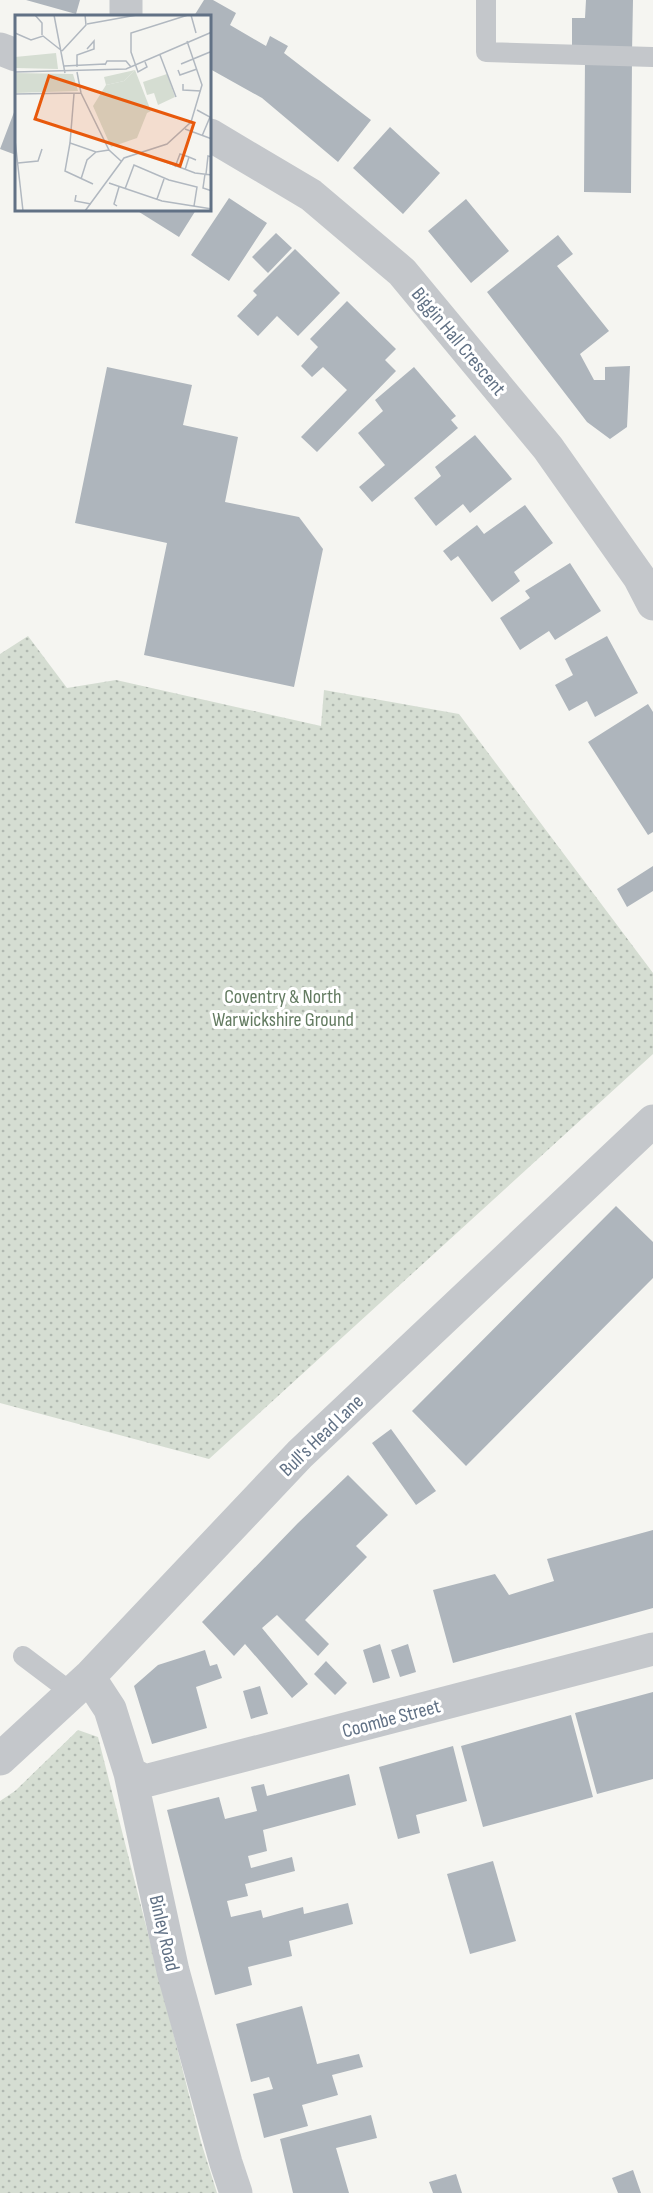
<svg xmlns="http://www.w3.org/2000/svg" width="653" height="2193" font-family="'Sofia Sans Condensed',sans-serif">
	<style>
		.park { fill: url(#park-dots) }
		.building { fill: #aeb5bc }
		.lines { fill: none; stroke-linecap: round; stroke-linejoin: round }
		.service { stroke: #c4c7cb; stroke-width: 20 }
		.minor { stroke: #c4c7cb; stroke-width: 33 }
		.labels { text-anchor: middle; stroke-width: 6; stroke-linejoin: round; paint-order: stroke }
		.street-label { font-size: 20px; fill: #617185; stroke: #fff }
		.park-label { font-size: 20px; fill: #637b61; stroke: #fff }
		.inset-road { fill: none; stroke: #b1b8c0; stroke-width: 1.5 }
		.view { fill: #e8590c; fill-opacity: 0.15; stroke: #e8590c; stroke-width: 3 }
		.inset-edge { fill: none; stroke: #617185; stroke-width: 3 }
	</style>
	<defs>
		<pattern id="park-dots" width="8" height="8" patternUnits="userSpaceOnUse" patternTransform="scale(1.5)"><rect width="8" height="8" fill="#d5ddd2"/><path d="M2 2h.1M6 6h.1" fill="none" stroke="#b0b8b0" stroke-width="1.8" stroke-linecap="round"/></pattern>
	</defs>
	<rect width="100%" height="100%" fill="#f5f5f1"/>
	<!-- park -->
	<path class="park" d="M28 636 67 688 116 680 321 726 324 690 459 714 653 973V1054L209 1459 0 1403V654Z
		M78 1730 98 1737 201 2142 217 2193H0V1801L15 1791Z"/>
	<!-- building -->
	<path class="building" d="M26 0H80L76 14Z
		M204 0H213L236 13 230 25 266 46 270 36 288 46 284 53 371 120 338 162 262 98 210 69V16H194Z
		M586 0H633L632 53 572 52V18H585Z
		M585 59 632 60 631 193 584 192Z
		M16 107V155L0 149Z
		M390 127 440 173 403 214 353 168Z
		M229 198 267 223 229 281 191 255Z
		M466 199 509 251 471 283 428 231Z
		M136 210H196L179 237Z
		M276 233 292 248 268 273 252 257Z
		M558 235 573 254 557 266 609 331 580 354 594 380H605V367L630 366 627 427 610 439 587 422 487 292Z
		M295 249 340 293 298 336 277 316 258 336 237 316 257 295 253 291Z
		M347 301 396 349 385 360 396 371 317 452 301 437 347 390 323 367 312 377 301 366 318 347 310 339Z
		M107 367 192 385 183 425 238 437 225 502 299 517 323 549 294 687 144 655 167 543 75 523Z
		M414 367 456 416 451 420 458 428 372 502 359 487 385 465 358 433 383 411 375 400Z
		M475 435 512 479 470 513 463 504 436 526 414 498 441 476 435 467Z
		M525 505 553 543 514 572 520 581 492 602 458 556 451 561 443 551 477 525 484 534Z
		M570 563 601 611 555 640 549 631 520 650 500 618 530 598 525 591Z
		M607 636 638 693 595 717 587 701 569 711 555 685 573 675 565 659Z
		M648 704 653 712V832L648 835 588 742Z
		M653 866V891L627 907 617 889Z
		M616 1206 653 1242V1278L466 1466 412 1411Z
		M391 1429 436 1491 416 1505 372 1443Z
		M348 1475 388 1515 356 1546 367 1557 305 1620 329 1644 318 1656 277 1615 262 1628 308 1684 292 1698 245 1644 234 1656 202 1622 298 1523Z
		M653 1530V1608L453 1663 433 1590 495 1574 509 1595 554 1581 547 1559Z
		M380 1644 390 1678 373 1683 363 1650Z
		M408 1644 416 1672 400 1677 391 1650Z
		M205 1650 210 1666 217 1664 222 1678 196 1687 207 1728 152 1744 134 1686 158 1665Z
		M326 1661 347 1683 335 1695 314 1674Z
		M260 1686 268 1714 251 1719 243 1691Z
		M653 1692V1779L597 1794 575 1713Z
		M571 1715 593 1797 483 1827 461 1746Z
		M453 1746 467 1801 416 1815 420 1833 398 1839 379 1767Z
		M349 1774 356 1805 263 1830 267 1851 248 1856 251 1868 292 1857 295 1871 245 1884 248 1896 227 1901 231 1917 261 1910 263 1918 303 1907 304 1914 348 1903 353 1924 289 1941 292 1956 248 1967 252 1985 215 1995 167 1810 219 1797 225 1819 257 1811 251 1787 264 1784 267 1796Z
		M493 1861 516 1941 470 1954 447 1874Z
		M302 2006 317 2064 359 2054 363 2067 332 2075 338 2095 302 2105 308 2126 264 2138 253 2094 273 2089 269 2077 251 2082 236 2024Z
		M371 2115 377 2138 336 2148 349 2193H293L280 2139Z
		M633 2170 641 2193H618L612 2178Z
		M456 2174 462 2193H433L429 2182Z"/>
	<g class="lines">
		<!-- service -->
		<path class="service" d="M486 0V52L653 57
			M23 1656 72 1693"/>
		<!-- minor -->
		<path class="minor" d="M126 16V0
			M0 49 16 55
			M210 135 311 195 402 272 548 448 639 577 653 604
			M89 1677 110 1709 130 1773 173 1971 226 2163 236 2193
			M0 1759 89 1677 300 1454 653 1121
			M130 1773 145 1781 653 1649"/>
	</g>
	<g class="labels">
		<!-- street labels -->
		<g class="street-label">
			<text transform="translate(459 341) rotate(50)" y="7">Biggin Hall Crescent</text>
			<text transform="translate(321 1435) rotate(-44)" y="7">Bull's Head Lane</text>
			<text transform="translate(391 1718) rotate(-15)" y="7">Coombe Street</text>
			<text transform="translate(165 1933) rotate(77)" y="7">Binley Road</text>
		</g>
		<!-- park labels -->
		<g class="park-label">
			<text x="283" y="1003">Coventry &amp; North<tspan x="283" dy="23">Warwickshire Ground</tspan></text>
		</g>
	</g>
	<!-- overview -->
	<g transform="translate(15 15)">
		<rect width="196" height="196" fill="#f5f5f1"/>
		<path d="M120 55 109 66 91 70 89 62Z" fill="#d5ddd2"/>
		<path d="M41 38 43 54 0 53V42ZM120 55 136 96 132 98 122 123 96 132 78 91 91 70 109 66ZM0 58 58 59 63 76 0 78Z" fill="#d5ddd2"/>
		<path d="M152 59 160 82 143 90 139 78 132 80 128 67Z" fill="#d5ddd2"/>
		<path class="inset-road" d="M20 0 27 8V20M39 0 50 58M176 0 181 18M72 9 122 0M0 18 16 25 28 21 47 36M47 36 71 10 70 0M145 40 161 82M130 47 132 52 123 57 116 37V18L173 0M166 49 195 37M90 50 92 46H111L116 52M49 51 90 49M62 52V40L79 34V26L72 34M163 55 165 60 182 54M0 57 111 54 197 17M62 57 66 78 94 135 106 146M168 69V75L186 76M0 79 66 78M59 79 55 128 81 137 94 135M182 95 195 102 187 121M170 114 197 124M0 125 8 196M55 128 50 156 78 169M127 138 180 158 197 160M3 148 23 146 27 134M160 152 165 139 174 142M170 155 174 142 181 145M190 159 188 173 197 176M191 159 193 141 197 142M66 164 72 145 81 137M94 168 147 186 197 194M110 174 119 150 154 165 182 172 179 191M61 180 60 186 76 189M142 184 149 164M102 191 99 189 104 172M70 196 109 143 152 129 176 107 187 70 172 26"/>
		<path class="view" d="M34 61 179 108 165 151 20 104Z"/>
		<rect width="196" height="196" class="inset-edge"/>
	</g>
</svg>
